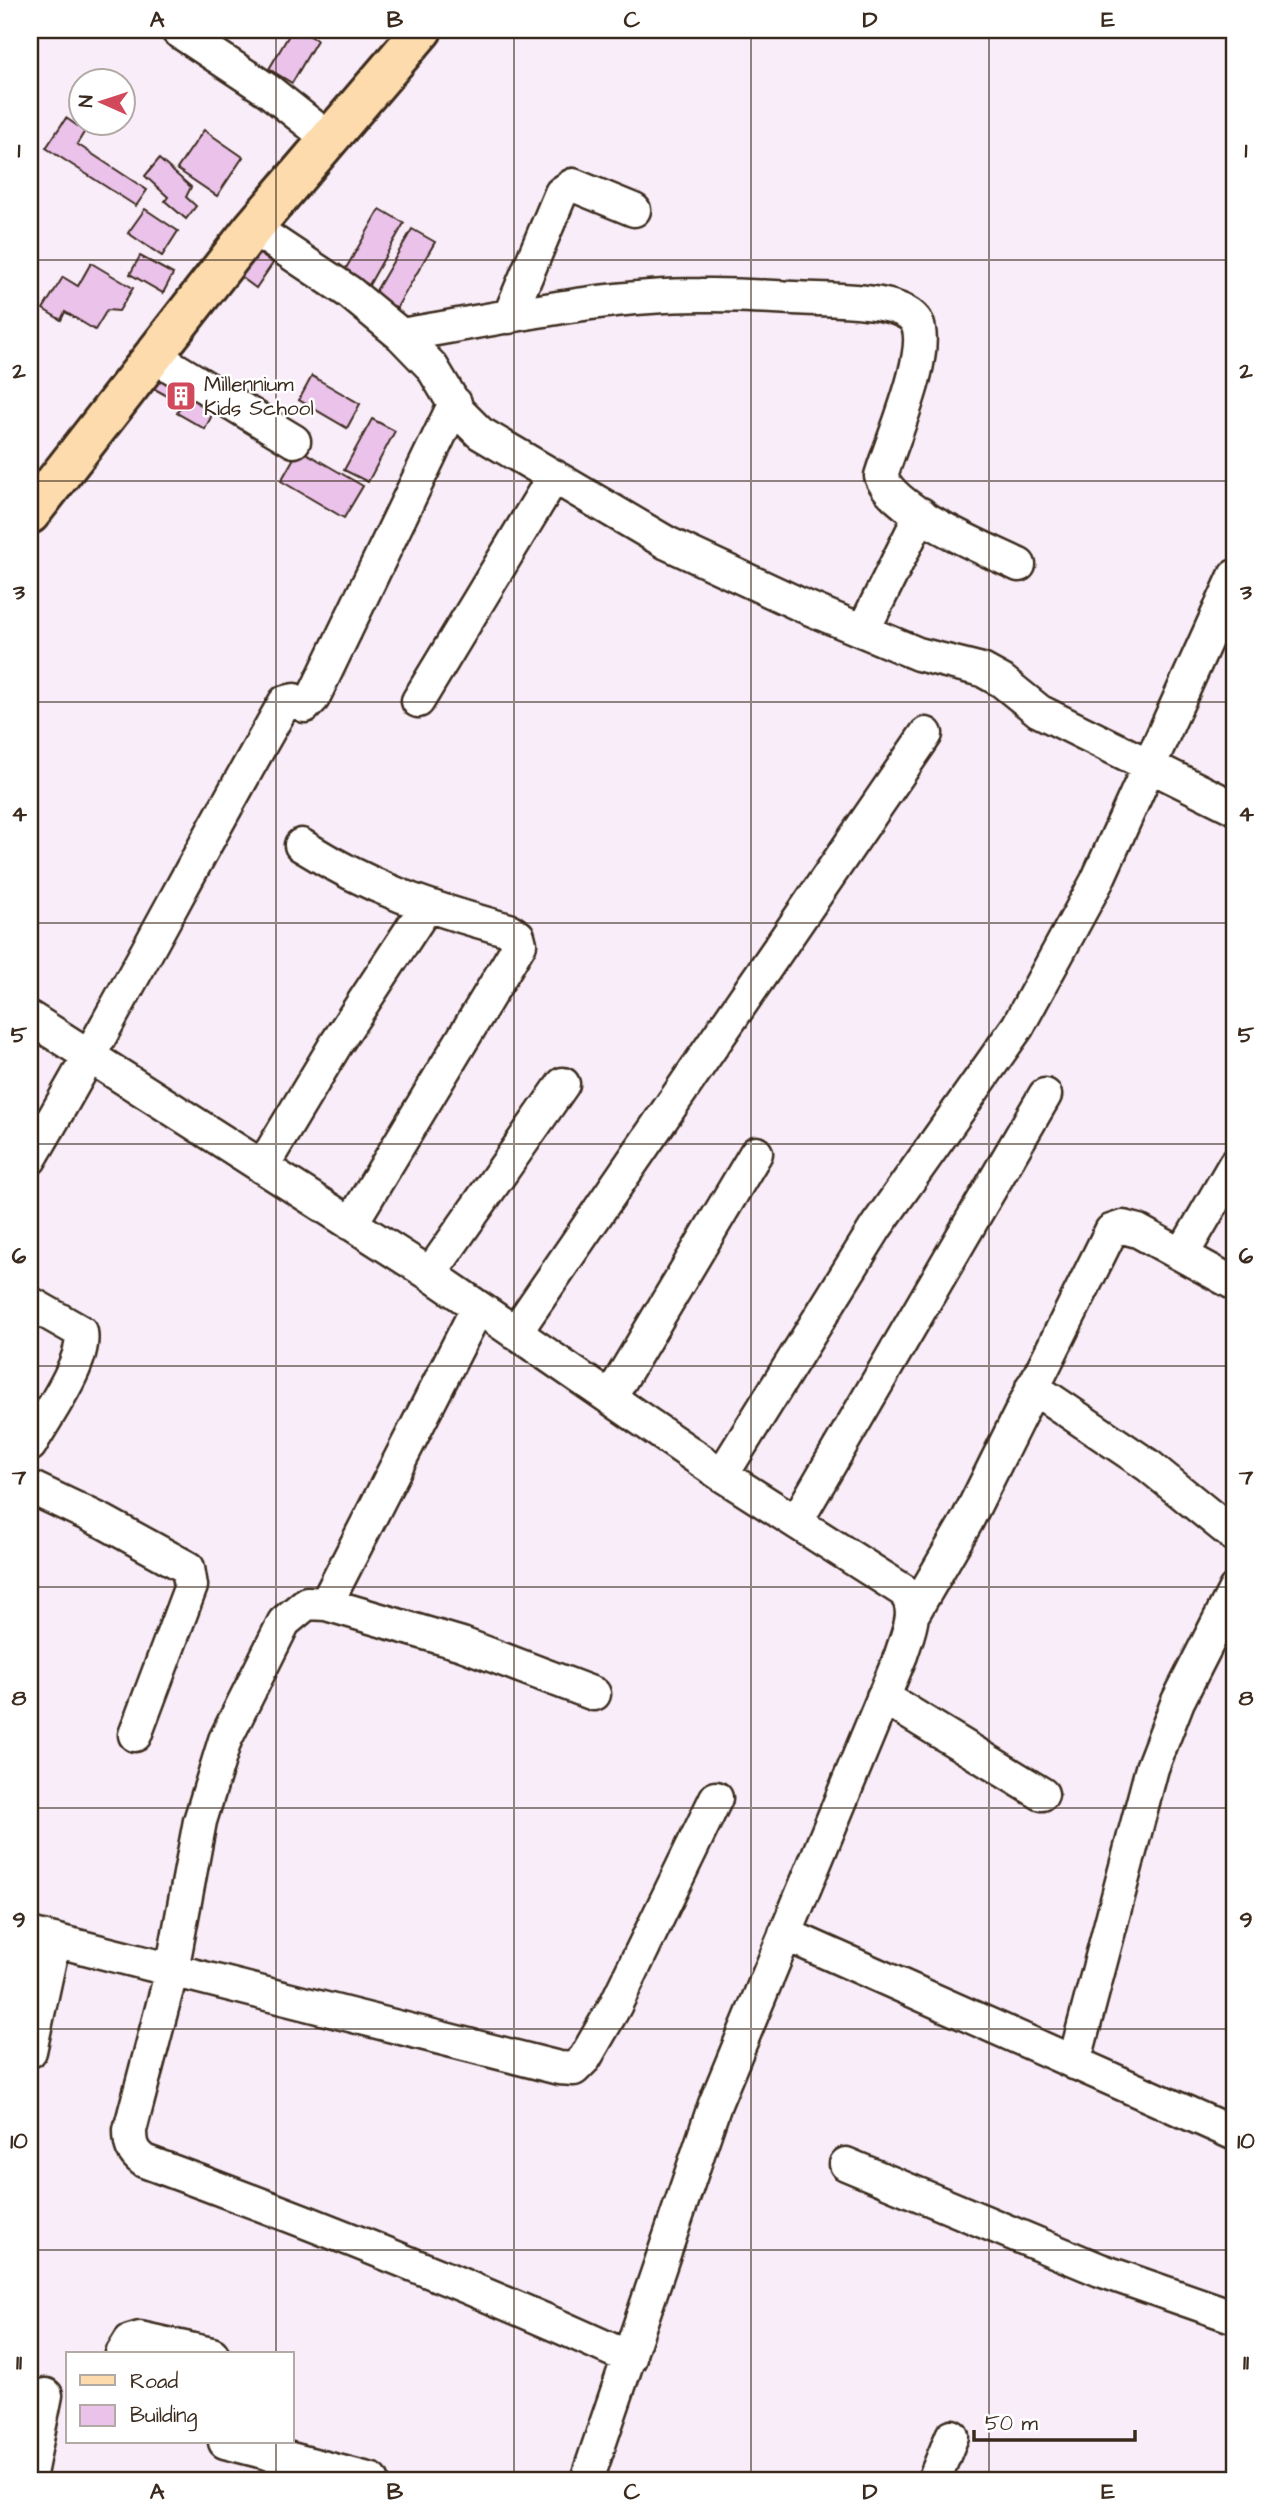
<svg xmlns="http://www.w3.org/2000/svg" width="1265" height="2510" font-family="'Architects Daughter',sans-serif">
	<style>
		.building { fill: #ebc2ea; stroke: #3b2a1e; stroke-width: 2 }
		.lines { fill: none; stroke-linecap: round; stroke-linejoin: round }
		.minor-casing { stroke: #3b2a1e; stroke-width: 37 }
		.major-casing { stroke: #3b2a1e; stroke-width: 44 }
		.minor { stroke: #fff; stroke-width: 32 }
		.major { stroke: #fddbac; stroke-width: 38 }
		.grid { fill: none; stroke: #3b2a1e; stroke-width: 2; stroke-opacity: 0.55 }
		.labels { text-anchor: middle; stroke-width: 5; stroke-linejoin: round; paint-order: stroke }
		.poi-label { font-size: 21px; fill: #3b2a1e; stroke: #fff; text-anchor: start }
		.neatline { fill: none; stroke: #3b2a1e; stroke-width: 2.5 }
		.grid-label { font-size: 23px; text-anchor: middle; font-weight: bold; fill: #3b2a1e }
	</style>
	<rect width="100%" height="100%" fill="#f9edf9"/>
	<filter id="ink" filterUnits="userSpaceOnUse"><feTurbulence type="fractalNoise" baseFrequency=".0143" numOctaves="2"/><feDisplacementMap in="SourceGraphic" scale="14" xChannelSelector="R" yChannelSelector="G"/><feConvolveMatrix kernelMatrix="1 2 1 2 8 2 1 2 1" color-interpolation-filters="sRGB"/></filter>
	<g filter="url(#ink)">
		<!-- building -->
		<path class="building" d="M292 30H300L317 40 292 83 269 69Z
			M66 118 85 131 77 144 147 190 136 206 46 148Z
			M204 130 243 157 217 196 177 169Z
			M159 159 191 187 186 197 196 206 186 219 165 201 168 197 145 176Z
			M145 209 178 231 162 256 128 233Z
			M380 209 404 223 369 285 345 270Z
			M412 229 435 242 396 309 373 296Z
			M253 250 273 263 256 288 237 274Z
			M140 256 173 274 163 293 130 274Z
			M91 263 133 288 119 311 107 310 95 330 65 312 61 320 43 309 63 277 78 286Z
			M158 375 216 407 205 429 177 413 182 404 151 387Z
			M312 376 360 404 347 428 299 400Z
			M372 419 395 431 368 482 344 470Z
			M299 449 363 486 344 518 281 481Z"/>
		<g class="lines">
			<!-- minor casing -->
			<g class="minor-casing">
				<path id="minor" d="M177 30 269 91 328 138
					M253 228 349 292 401 335 432 367 459 412 480 433 667 543 801 605 918 654 982 670 1002 681 1039 711 1235 808
					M509 317 561 193 573 185 634 210
					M401 335C499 319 601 295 701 295 740 294 779 298 817 299 841 300 906 300 917 323 931 353 891 442 881 476 894 512 984 548 1019 565
					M154 356 294 441
					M863 631 921 514
					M418 701 554 476
					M301 845C373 890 429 908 509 930L518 936 520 944 351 1224
					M30 1018 430 1274 722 1475 904 1591C920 1611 908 1632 901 1655L715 2104 587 2480
					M30 1159C119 1009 198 853 285 702L294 700 305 706 313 698 455 403
					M262 1167 336 1044 426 907
					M1182 1255 1235 1164
					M430 1274 563 1084
					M30 1303 81 1332C87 1361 45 1418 30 1445
					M515 1333 926 734
					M1032 1387 1149 1466 1235 1536
					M610 1398 756 1153
					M722 1475 876 1227 1018 1026 1097 881 1235 576
					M30 1487 104 1522 188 1568 191 1586 135 1735
					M796 1522 1045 1095
					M326 1604 478 1307
					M914 1612 967 1521 1111 1231 1123 1227 1138 1231 1235 1284
					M594 1694 462 1644 326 1604 307 1603 284 1622 225 1740 200 1821 172 1970 130 2130C130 2145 132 2152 144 2161 309 2221 471 2286 630 2358
					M883 1697 1042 1794
					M30 1934 559 2068 574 2069 585 2058 615 2006 716 1798
					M785 1934 1235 2134
					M30 2051 54 1940
					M1074 2063 1152 1768 1178 1701 1235 1589
					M846 2164 1100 2270 1235 2317
					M122 2354 130 2341 140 2338 212 2354
					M225 2442 372 2480
					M30 2474 46 2395
					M934 2480 952 2436"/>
			</g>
			<!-- major casing -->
			<g class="major-casing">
				<path id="major" d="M30 514 253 228 422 30"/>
			</g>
			<!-- minor -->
			<use href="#minor" class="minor"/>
			<!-- major -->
			<use href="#major" class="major"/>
		</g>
	</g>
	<!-- grid -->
	<path class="grid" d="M276 30V2354M514 30V2480M751 30V2480M989 30V2480M30 260H1235M30 481H1235M30 702H1235M30 923H1235M30 1144H1235M30 1366H1235M30 1587H1235M30 1808H1235M30 2029H1235M30 2250H1235M276 2442V2480"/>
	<!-- icons -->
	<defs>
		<g id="building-square" transform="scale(1.575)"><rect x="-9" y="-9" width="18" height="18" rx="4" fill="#d1495b" stroke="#fff"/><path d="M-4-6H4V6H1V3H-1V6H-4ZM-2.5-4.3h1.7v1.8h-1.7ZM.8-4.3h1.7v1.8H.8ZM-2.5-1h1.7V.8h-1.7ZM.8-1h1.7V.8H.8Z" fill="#fff"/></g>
	</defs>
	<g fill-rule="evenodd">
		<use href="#building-square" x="181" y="396"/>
	</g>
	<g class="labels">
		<!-- poi labels -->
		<g class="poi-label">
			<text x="204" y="391">Millennium<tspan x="204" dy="24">Kids School</tspan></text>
		</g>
	</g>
	<!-- margin -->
	<rect width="1265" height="2510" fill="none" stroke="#fff" stroke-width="77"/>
	<!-- legend -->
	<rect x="66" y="2352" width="228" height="91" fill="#ffffff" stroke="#b1aaa5" stroke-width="2"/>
	<rect x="80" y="2375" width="35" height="10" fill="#fddbac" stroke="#b1aaa5" stroke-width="2"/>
	<text x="130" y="2388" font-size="21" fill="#3b2a1e">Road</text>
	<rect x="80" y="2405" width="35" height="21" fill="#ebc2ea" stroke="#b1aaa5" stroke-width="2"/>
	<text x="130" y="2422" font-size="21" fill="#3b2a1e">Building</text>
	<!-- north arrow -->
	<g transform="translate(102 102) rotate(273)"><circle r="33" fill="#ffffff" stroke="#b1aaa5" stroke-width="2"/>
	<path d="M0-5L12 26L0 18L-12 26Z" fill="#d1495b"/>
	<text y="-10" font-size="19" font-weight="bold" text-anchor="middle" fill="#3b2a1e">N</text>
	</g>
	<!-- scale -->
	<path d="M974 2430v10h161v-10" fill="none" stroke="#3b2a1e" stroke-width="3.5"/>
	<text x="985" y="2430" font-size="21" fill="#3b2a1e" stroke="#ffffff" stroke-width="5" paint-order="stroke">50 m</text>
	<rect x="38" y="38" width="1188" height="2434" class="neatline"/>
	<g class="grid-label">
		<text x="157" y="27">A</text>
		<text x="395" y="27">B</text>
		<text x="632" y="27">C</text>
		<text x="870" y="27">D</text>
		<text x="1108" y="27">E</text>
		<text x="19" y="157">1</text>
		<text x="1246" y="157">1</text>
		<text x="19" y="378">2</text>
		<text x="1246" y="378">2</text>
		<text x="19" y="599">3</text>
		<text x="1246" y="599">3</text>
		<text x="19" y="821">4</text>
		<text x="1246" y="821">4</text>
		<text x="19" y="1042">5</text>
		<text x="1246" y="1042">5</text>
		<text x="19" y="1263">6</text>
		<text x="1246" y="1263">6</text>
		<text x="19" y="1484">7</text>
		<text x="1246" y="1484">7</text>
		<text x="19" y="1705">8</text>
		<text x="1246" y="1705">8</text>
		<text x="19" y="1927">9</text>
		<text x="1246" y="1927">9</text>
		<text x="19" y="2148">10</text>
		<text x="1246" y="2148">10</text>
		<text x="19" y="2369">11</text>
		<text x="1246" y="2369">11</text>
		<text x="157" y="2499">A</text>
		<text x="395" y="2499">B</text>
		<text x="632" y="2499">C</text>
		<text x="870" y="2499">D</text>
		<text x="1108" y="2499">E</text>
	</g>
</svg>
